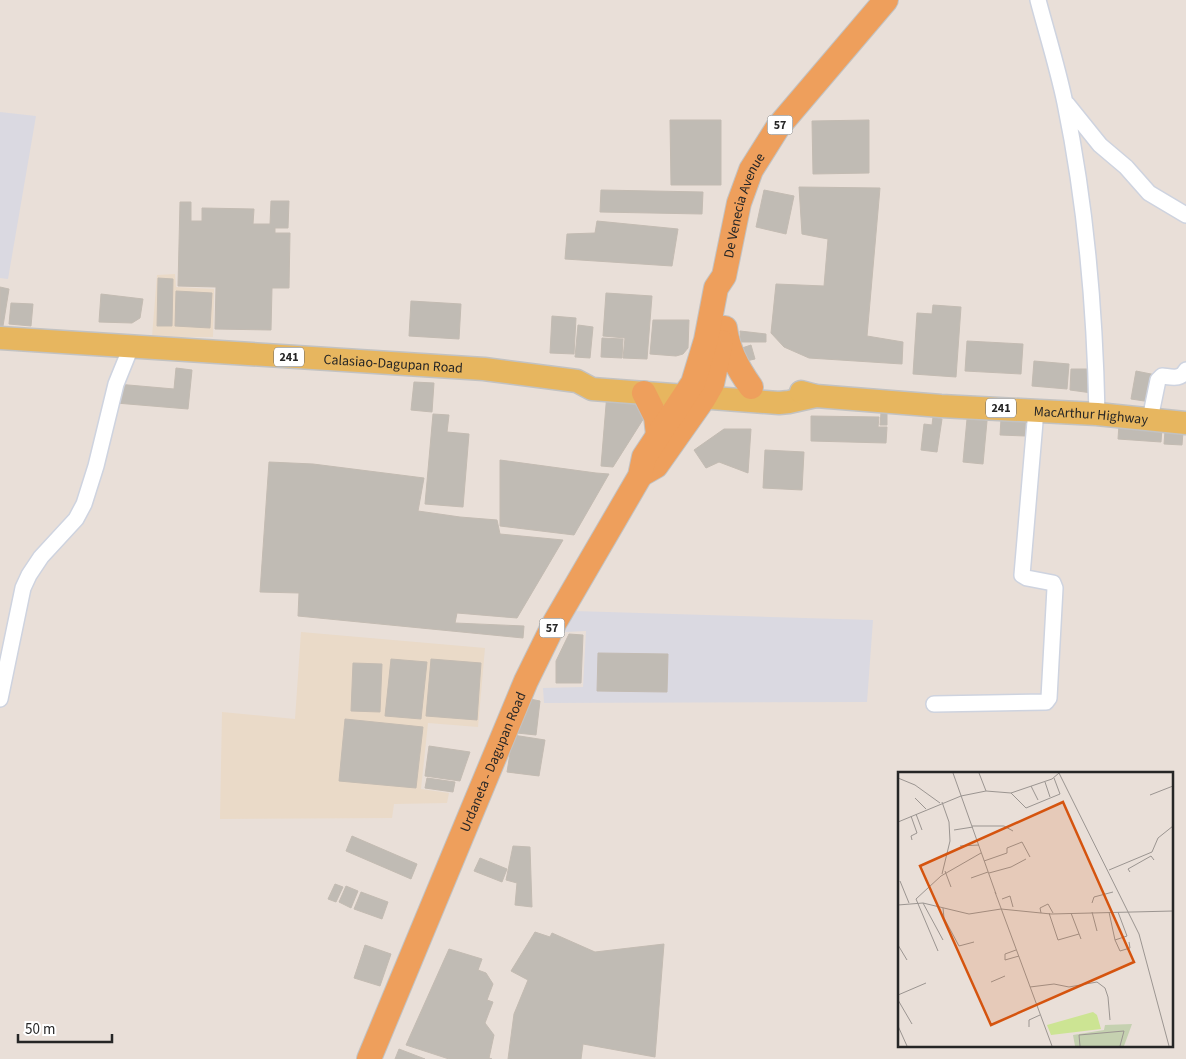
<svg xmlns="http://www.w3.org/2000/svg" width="1186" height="1059" font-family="'Source Sans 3',sans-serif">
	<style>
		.industrial { fill: #dad9e1 }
		.education { fill: #eadac8 }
		.building { fill: #c0bbb4; stroke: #c3bbb2 }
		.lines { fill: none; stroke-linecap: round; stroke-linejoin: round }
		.minor-casing { stroke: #ced3df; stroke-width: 18 }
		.primary-casing { stroke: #c2c2c2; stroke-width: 25 }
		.trunk-casing { stroke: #c2c2c2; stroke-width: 26 }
		.minor { stroke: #fff; stroke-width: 15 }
		.primary { stroke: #e7b65f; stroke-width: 22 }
		.trunk { stroke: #ee9f5c; stroke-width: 24 }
		.labels { text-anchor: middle; stroke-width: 4.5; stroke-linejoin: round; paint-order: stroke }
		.shield { fill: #fff; stroke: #676767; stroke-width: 1 }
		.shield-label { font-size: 12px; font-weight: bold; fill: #262626 }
		.street-label { font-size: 14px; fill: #262626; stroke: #fff }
		.inset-road { fill: none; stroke: #9b9591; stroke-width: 1 }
		.view { fill: #d5540f; fill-opacity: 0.15; stroke: #d5540f; stroke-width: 2.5 }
		.inset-edge { fill: none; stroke: #262626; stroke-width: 2.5 }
	</style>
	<rect width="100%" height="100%" fill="#e9dfd8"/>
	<!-- industrial -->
	<path class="industrial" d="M0 112 36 116 8 279 0 278Z
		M574 611 873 620 867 702 544 703 543 688 583 687 586 631 565 632Z"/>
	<!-- education -->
	<path class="education" d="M175 274 176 287 214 289 213 337H152L157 275Z
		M301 632 485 648 478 727 428 723 421 789 449 793 447 803 394 804 392 818 220 819 222 712 295 719Z"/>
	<!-- building -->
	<path class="building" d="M670 120H721V185H671Z
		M869 120V173L813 174 812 121Z
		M799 187 880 188 867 336 903 342 902 364 809 358 784 347 771 333 776 284 824 286 828 239 802 234Z
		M601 190 703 192 702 214 600 212Z
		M764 190 794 196 786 234 756 227Z
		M271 201H289L288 228H275V233H290L289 288H272L271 330 215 329 216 287 178 286 180 202H191V221H202V208L254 209 253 224H270Z
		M597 221 678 229 672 266 565 259 567 234 595 233Z
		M158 278 173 279 172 326H157Z
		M0 287 9 289 3 326H0Z
		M176 291 212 293 210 328 175 326Z
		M606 293 652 296 647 359 623 358 625 338 603 336Z
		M101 294 143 299 140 318 132 323 99 322Z
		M411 301 461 304 459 339 409 336Z
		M11 303 33 304 31 326 9 324Z
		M933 305 961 307 956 377 913 374 917 313 932 314Z
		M552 316 576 318 574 354 550 353Z
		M653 320H689L688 348 683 354 676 356 650 354Z
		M578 325 593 327 590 358 575 357Z
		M740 331 766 334V342H741Z
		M602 338 623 339 622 358 601 357Z
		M967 341 1023 344 1021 374 965 371Z
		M751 345 755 359 746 361 742 348Z
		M1034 361 1069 364 1067 389 1032 386Z
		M176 368 192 370 188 409 116 403 117 384 174 389Z
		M1071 369H1092V393L1070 390Z
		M1136 371 1156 375 1151 402 1131 399Z
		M414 382 434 383 432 412 411 410Z
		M607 393 643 399 649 410 613 467 601 466Z
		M881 413 887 414V425H880Z
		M433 414 449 415 447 432 469 434 463 507 425 504Z
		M811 416 879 417 878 427H887L886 443 811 441Z
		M933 417 942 419 937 452 921 450 924 424 932 425Z
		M967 419 987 421 983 464 963 462Z
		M1001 419 1026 420 1025 436 1000 435Z
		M1119 425 1162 428 1161 442 1118 439Z
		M724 429H751L748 473 719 462 706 468 694 450Z
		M1165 431 1183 432 1182 445 1164 444Z
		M765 450 804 452 802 490 763 488Z
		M500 460 596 473 609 474 574 535 500 526Z
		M269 462 313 464 424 478 418 511 460 517 497 520 500 534 563 540 517 618 457 613 455 623 524 626 523 638 298 616 299 593 260 592Z
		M569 634 583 635 581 683H556V661Z
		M598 653 668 654 667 692 597 691Z
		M391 659 427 662 421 719 385 716Z
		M431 659 481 663 477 720 426 716Z
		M353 663 382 664 380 712 351 711Z
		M530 699 540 701 536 735 517 733Z
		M345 719 423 727 416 788 339 781Z
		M513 735 545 740 539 776 507 772Z
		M429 746 470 752 460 781 425 776Z
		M427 778 455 782 453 792 425 788Z
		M352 836 417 864 411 879 346 851Z
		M513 846 530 847 532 907 515 905 517 883 506 880Z
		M480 858 507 869 502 882 474 871Z
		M335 884 343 887 336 902 328 899Z
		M346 886 358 891 351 908 339 902Z
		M361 892 388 902 382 919 354 909Z
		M535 932 550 937 552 933 595 952 664 944 655 1057 583 1044 581 1059H508L514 1014 528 980 511 971Z
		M365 945 391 954 380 986 354 978Z
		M449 949 482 959 478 970 486 973 493 984 487 1000 493 1002 485 1023 494 1035 489 1058 492 1059H449L406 1045Z
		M399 1049 425 1059H395Z"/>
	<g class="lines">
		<!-- minor casing -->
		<g class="minor-casing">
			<path id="minor" d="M1038 0C1047 34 1058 69 1065 103 1086 205 1095 310 1097 414
				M1067 104 1100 145 1126 167 1149 193 1186 215
				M1150 419 1158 380 1162 376C1172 377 1181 380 1186 370
				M0 699 23 588 29 575 41 557 76 519 84 504 96 466 116 384 131 347
				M934 704 1046 702 1049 698 1055 588 1053 583 1027 578 1022 575 1036 410"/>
		</g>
		<!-- primary casing -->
		<g class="primary-casing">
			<g id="primary">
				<path id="s1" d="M0 338 484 369 577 381 592 389 779 403 789 402 816 396"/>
				<path id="s2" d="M801 392 816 396 941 406 1097 414 1186 423"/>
			</g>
		</g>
		<!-- trunk casing -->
		<g class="trunk-casing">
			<g id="trunk">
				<path d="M725 328C728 351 738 369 751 387"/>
				<path d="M644 393 656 417 658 435"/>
				<path d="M642 474 656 466 704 398 712 384 721 342"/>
				<path id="s3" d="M369 1059 526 681 555 622 640 476 644 457 693 383 706 340 716 288 724 276 739 203 751 170 778 127 886 0"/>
			</g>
		</g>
		<!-- minor -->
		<use href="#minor" class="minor"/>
		<!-- primary -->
		<use href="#primary" class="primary"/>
		<!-- trunk -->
		<use href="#trunk" class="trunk"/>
	</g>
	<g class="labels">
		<!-- shield labels -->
		<g class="shield">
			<rect x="767.5" y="115.5" width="25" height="19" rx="4"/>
			<rect x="274" y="347.5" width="30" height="19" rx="4"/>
			<rect x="986" y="398.5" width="30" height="19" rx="4"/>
			<rect x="539.5" y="618.5" width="25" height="19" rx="4"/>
		</g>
		<g class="shield-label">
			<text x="780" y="129">57</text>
			<text x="289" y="361">241</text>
			<text x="1001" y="412">241</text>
			<text x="552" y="632">57</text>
		</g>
		<!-- street labels -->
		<g class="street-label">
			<text dy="5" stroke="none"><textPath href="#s3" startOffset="938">De Venecia Avenue</textPath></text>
			<text dy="5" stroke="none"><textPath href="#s1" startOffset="394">Calasiao-Dagupan Road</textPath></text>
			<text dy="5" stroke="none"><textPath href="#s2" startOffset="291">MacArthur Highway</textPath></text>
			<text dy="5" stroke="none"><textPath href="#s3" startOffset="322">Urdaneta - Dagupan Road</textPath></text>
		</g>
	</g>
	<!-- overview -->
	<g transform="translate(898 772)">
		<rect width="275" height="275" fill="#e9dfd8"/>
		<path d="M234 252 226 274H177L175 263 206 258 207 253Z" fill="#c5d1b0"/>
		<path d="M195 240 199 243 203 257 153 263 149 253Z" fill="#cce493"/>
		<path class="inset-road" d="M55 1 98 122M81 1 88 19M161 1 241 162 271 274M0 6 17 13 42 31M147 10 152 25M133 14 140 28M113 21 128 36 162 22 156 6M252 23 275 14M17 26 28 37M44 30 51 50 52 69 44 102M18 42 24 58M13 44 19 61 13 64 14 68M0 50 63 24 88 19 113 21 154 7 161 1M74 54H106L115 59M56 58 75 55M62 74 81 73M86 89 109 81V76L124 70 132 85M211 98 254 80 260 66 275 54M47 99 53 115M232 100 230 97 253 84 256 88M91 101 113 95 128 87M73 106 90 100M2 109 11 131M97 120 154 274M104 127 112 124 115 135M25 131 45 168M194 131 196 125 215 120M0 133 25 131 71 142 103 137 153 142 275 139M45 136 46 146 61 174 76 170M194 140 199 159M211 140 217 168 229 164 220 140M143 141 142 136 150 132 155 141M151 141 160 168 181 162M173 141 183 167M217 168 222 179 232 176 231 170M0 173 9 188M118 178 107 182V188L121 184M40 179 18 127 43 104 83 81M93 210 107 204M132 215 156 212 171 215 199 210 207 216 210 225 212 248M0 223 28 211M0 228 14 252M0 254 9 274M131 255V248L142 243M182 274 181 263 226 259 222 274"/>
		<path class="view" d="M165 30 236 190 93 253 22 94Z"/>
		<rect width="275" height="275" class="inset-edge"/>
	</g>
	<!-- scale -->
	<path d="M18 1034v8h94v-8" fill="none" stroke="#262626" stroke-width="2.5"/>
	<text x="25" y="1034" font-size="15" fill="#262626" stroke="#ffffff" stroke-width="4" paint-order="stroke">50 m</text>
</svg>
